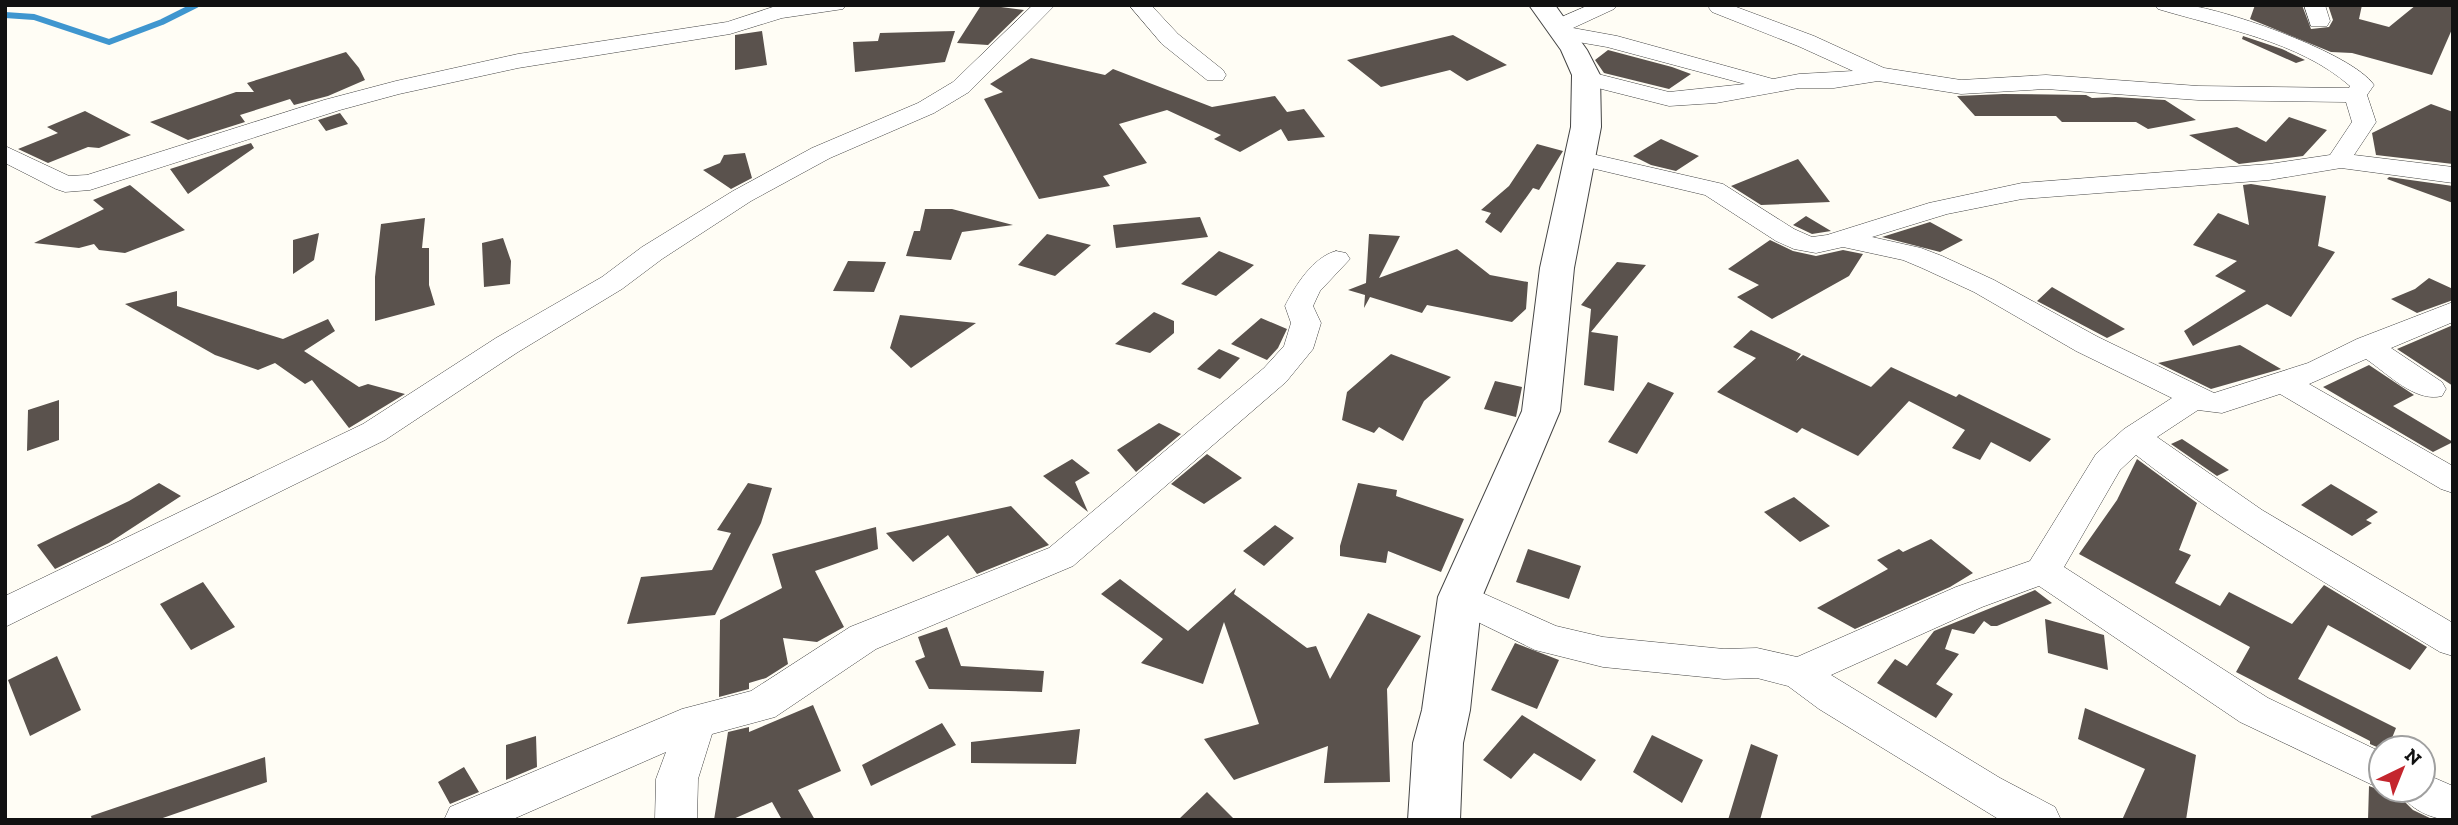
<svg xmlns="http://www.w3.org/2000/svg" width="2458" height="825" font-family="'Zilla Slab',serif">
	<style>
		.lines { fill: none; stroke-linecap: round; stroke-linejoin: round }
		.stream { stroke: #3f96cf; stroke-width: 6 }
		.building { fill: #5a524d }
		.minor-casing { stroke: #444; stroke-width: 1 }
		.tertiary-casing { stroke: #444; stroke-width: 2 }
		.minor { fill: #fff; fill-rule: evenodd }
		.tertiary { fill: #fff; fill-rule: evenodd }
	</style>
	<rect width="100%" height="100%" fill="#fffdf5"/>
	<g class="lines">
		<!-- stream -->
		<path class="stream" d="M5 15 34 17 109 42 162 22 196 5"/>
	</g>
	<!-- building -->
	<path class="building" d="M2255 5H2302L2311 29 2329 27 2333 20 2328 5H2362L2359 19 2389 27 2416 5H2453V27L2432 75 2352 53 2331 52 2250 19Z
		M980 7H1001L1024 10 988 45 957 43Z
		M762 31 767 65 735 70V35Z
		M955 31 945 62 855 72 853 42 878 41 880 33Z
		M1453 35 1507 65 1467 81 1450 70 1381 87 1347 60Z
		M2243 36 2282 49 2305 60 2296 63 2242 39Z
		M1608 50 1672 67 1691 74 1669 89 1604 73 1595 60Z
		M346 52 359 68 365 80 328 96 294 105 290 99 240 115 245 122 188 140 150 122 236 92H254L247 83Z
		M1031 58 1105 75 1113 69 1212 107 1275 96 1287 112 1304 109 1325 137 1288 141 1281 129 1240 152 1214 139 1221 135 1167 110 1119 124 1147 163 1103 176 1110 186 1039 199 984 99 1003 92 990 84Z
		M2003 94 2086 95 2092 98 2115 97 2165 100 2196 120 2148 129 2136 122H2062L2056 116H1975L1957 96Z
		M2431 104 2453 112V164L2376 155 2372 133Z
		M85 111 131 135 99 148 88 147 48 163 18 149 58 133 47 127Z
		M340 113 348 124 326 131 318 120Z
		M2289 117 2327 130 2303 156 2239 164 2189 135 2237 127 2266 142Z
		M1661 139 1699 156 1676 171 1651 165 1633 156Z
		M251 143 254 148 188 194 170 169Z
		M1537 144 1563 151 1539 190 1533 188 1501 233 1485 222 1491 213 1481 210 1509 186Z
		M745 153 752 178 731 189 703 170 720 163 724 155Z
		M1798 159 1830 202 1761 205 1731 186Z
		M2389 177 2453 186V203L2387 179Z
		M2251 184 2326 196 2318 246 2335 252 2291 317 2267 304 2193 346 2184 331 2246 291 2215 276 2237 261 2193 245 2218 213 2249 225 2243 185Z
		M130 185 185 230 125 253 99 250 94 244 79 248 34 243 104 209 93 200Z
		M925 209H952L1013 225 962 232 951 260 906 256 914 231H920Z
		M1806 216 1831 231 1812 234 1793 225Z
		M1200 217 1208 237 1116 248 1113 225Z
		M425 218 422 248H429V285L435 305 375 321V277L381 224Z
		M1930 222 1963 240 1940 252 1882 237Z
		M319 233 314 260 293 274V240Z
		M1047 234 1091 245 1055 276 1018 265Z
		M1369 234 1400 236 1379 278 1457 249 1490 275 1528 282 1526 309 1512 322 1427 305 1422 313 1370 297 1364 308 1365 295 1348 290 1366 283Z
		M503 238 511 261 510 284 484 287 482 243Z
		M1770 240 1793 251 1816 256 1843 250 1863 254 1849 276 1772 319 1737 297 1759 285 1728 269Z
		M1219 251 1254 265 1216 296 1181 284Z
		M848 261 886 262 874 292 833 291Z
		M1617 262 1646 265 1591 332 1618 336 1614 391 1584 385 1591 309 1581 305Z
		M2429 278 2453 289V300L2417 313 2391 299 2415 289Z
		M2052 287 2125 329 2107 338 2037 301Z
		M177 291V306L283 339 328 319 335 331 304 351 359 387 368 384 405 394 349 428 312 380 305 384 275 363 258 370 215 355 125 304Z
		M1154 312 1174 321V333L1150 353 1115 344Z
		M900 315 976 323 911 368 890 348Z
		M1261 318 1287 329 1278 348 1267 360 1231 344Z
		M2453 325V386L2397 349Z
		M1751 330 1801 354 1796 361 1803 355 1871 387 1891 367 1956 397 1959 394 2051 439 2030 462 1991 442 1980 460 1952 448 1965 430 1909 401 1858 456 1802 428 1797 433 1717 392 1756 358 1733 347Z
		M2240 345 2281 369 2211 389 2158 363Z
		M1219 349 1240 358 1220 379 1197 369Z
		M1391 354 1451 377 1424 401 1403 441 1379 427 1374 433 1342 420 1347 392Z
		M2369 365 2414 395 2393 406 2453 442 2433 452 2323 387Z
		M1495 381 1522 387 1516 417 1484 409Z
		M1648 382 1674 393 1637 454 1608 442Z
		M59 400V440L27 451 28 410Z
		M1159 423 1181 434 1136 472 1117 450Z
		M2182 439 2229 470 2217 476 2171 444Z
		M1207 454 1242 478 1204 504 1171 484Z
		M1072 459 1090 473 1075 482 1088 512 1043 476Z
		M2137 459 2197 503 2179 550 2191 555 2175 583 2220 606 2229 592 2292 624 2324 585 2427 647 2410 670 2328 625 2298 679 2396 728 2388 748H2379L2370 744V741L2236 672 2250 647 2079 554 2117 500Z
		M159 483 181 496 109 543 55 569 37 545 129 501Z
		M748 483 772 488 761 523 715 615 627 624 641 577 712 570 731 533 717 530Z
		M1358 483 1397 490 1396 496 1464 519 1441 572 1388 551 1386 563 1340 556V546Z
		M2331 484 2378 512 2366 520 2372 523 2352 536 2301 505Z
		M1794 497 1830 526 1800 542 1764 512Z
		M1011 506 1049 545 977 574 948 535 913 562 886 533Z
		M1275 525 1294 538 1264 566 1243 551Z
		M876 527 878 549 815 571 844 627 817 642 783 638 788 664 766 678 749 683V689L719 697 720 620 782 588 772 554Z
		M1931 539 1973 573 1950 587 1855 629 1817 608 1888 569 1877 560 1899 549 1903 552Z
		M1528 549 1581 566 1569 599 1516 582Z
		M1120 579 1188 631 1236 588 1234 594 1307 648 1316 646 1330 679 1368 613 1421 636 1387 689 1390 782 1324 783 1328 746 1234 780 1204 739 1259 724 1224 622 1203 684 1141 663 1163 639 1101 594Z
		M203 582 235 627 191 650 160 604Z
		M2035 590 2052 603 1997 626H1991L1984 621 1974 634 1952 629 1945 649 1959 654 1936 684 1953 694 1936 718 1877 683 1895 659 1907 666 1934 631Z
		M2045 619 2104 635 2108 670 2048 653Z
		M947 627 961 666 1044 671 1042 692 929 689 915 661 925 657 918 637Z
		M1515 643 1559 660 1537 709 1491 690Z
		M57 656 81 710 30 736 8 680Z
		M813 705 841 771 798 790 815 820H782L772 802 731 820H714L728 732 749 727V732Z
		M2085 708 2196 755 2186 820H2122L2145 769 2078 739Z
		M1522 715 1596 760 1581 781 1534 753 1511 779 1483 760Z
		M942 723 956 745 871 786 862 765Z
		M1080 729 1076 764 971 763V742Z
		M1652 735 1703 760 1682 803 1633 772Z
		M536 736 537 767 506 780V745Z
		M1751 744 1778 755 1760 820H1728Z
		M265 757 267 782 157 820H92L91 816Z
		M464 767 479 792 450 804 438 782Z
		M2369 786 2401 798 2413 810 2434 820H2368Z
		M1207 792 1235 820H1178Z"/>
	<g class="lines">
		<!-- minor casing -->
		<g class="minor-casing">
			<path id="minor" d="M779 5H846L843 9 782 18 730 34 518 68 399 94 340 110 90 190 65 192 56 189 5 163V146L69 176 87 175 324 100 396 81 518 54 727 22Z
				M1033 5H1055L969 92 934 113 830 158 751 201 662 259 622 289 518 352 385 440 5 627V596L363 424 496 338 602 277 642 247 733 191 812 148 918 103 953 82Z
				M1129 5H1151L1178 34 1223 70 1226 75 1223 80H1207L1162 44Z
				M1589 5H1617L1614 9 1573 28 1617 36 1773 79 1799 74 1853 71 1798 46 1712 12 1709 8 1710 5H1731L1814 36 1884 68 1961 80 2046 75 2198 86 2349 88 2350 86C2299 41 2221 28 2158 9L2155 5C2165 5 2177 4 2187 5 2227 10 2352 53 2374 85L2367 95 2376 122 2354 155 2453 167V183L2341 168 2269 180 2022 199 1947 214 1872 237 1921 248 1942 256 1994 280 2098 337 2214 393 2308 363 2357 339 2453 302V322L2391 348 2442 382 2446 389 2442 396C2415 403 2387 373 2366 359L2309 384 2453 466V493L2441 489 2280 394 2222 413 2198 410 2157 437 2262 510 2453 623V656L2440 652C2336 589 2231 529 2136 455L2120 470 2064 567 2268 698 2381 752V789L2240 722 2039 586 1982 607 1831 675 2000 778 2055 807 2061 820H2000L1819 709 1788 686 1757 678 1724 679 1603 667 1535 650 1447 607 1442 597 1447 587 1460 583 1556 626 1603 637 1724 649 1757 648 1797 657 1956 587 2030 561 2096 454 2124 429 2172 398 2076 351 1974 292 1922 268 1903 260 1843 247 1816 253 1794 249 1776 241 1705 195 1570 163 1567 158 1570 153 1579 151 1723 184 1794 229 1812 237 1827 235 1929 203 2022 183 2269 164 2330 155 2352 122 2346 102 2198 100 2046 89 1961 94 1878 81 1834 88H1799L1716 103 1669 106 1578 83 1575 78 1578 73 1586 71 1669 92 1745 84 1607 47 1555 38 1547 27 1550 22Z
				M2304 5H2325L2330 21 2327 26H2311Z
				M1336 251 1346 253 1350 259 1320 291 1313 306 1321 323 1313 349 1286 382 1073 566 876 649 775 717 712 734 698 779 697 820H655L656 779 666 752 511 820H444L450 807 682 709 751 691 850 627 1049 548 1264 368 1284 346 1291 323 1285 306C1295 286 1313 257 1336 251Z
				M2423 773 2453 786V820C2432 820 2408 809 2399 790H2423Z"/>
		</g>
		<!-- tertiary casing -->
		<g class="tertiary-casing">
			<path id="tertiary" d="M1529 5H1555L1587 50 1600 75 1601 127 1574 268 1560 411 1482 597 1470 710 1463 743 1460 820H1408L1413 743 1422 710 1438 597 1522 411 1540 268 1571 127 1572 75 1561 50Z"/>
		</g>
		<!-- minor -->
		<use href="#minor" class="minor"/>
		<!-- tertiary -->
		<use href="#tertiary" class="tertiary"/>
	</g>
	<!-- border -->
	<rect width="2458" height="825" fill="none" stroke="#111111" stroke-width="14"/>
	<!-- north arrow -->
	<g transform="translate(2402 769) rotate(43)"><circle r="33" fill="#ffffff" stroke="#a0a0a0" stroke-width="2"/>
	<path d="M0-5L12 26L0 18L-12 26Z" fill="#c4262e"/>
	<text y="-10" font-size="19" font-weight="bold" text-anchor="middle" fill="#111111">N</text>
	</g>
</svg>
